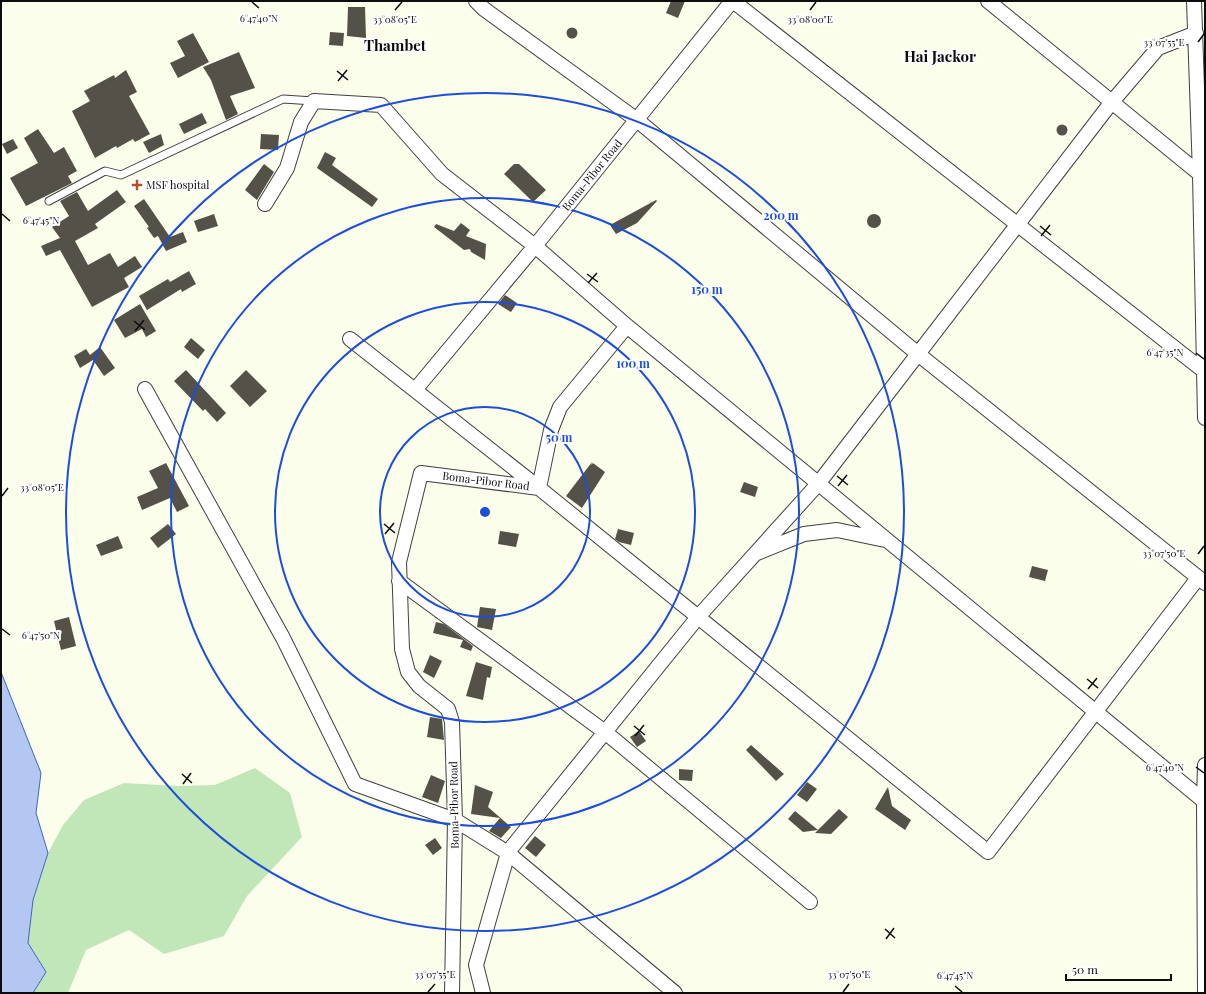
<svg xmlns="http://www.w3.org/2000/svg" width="1206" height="994" font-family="'Playfair Display',serif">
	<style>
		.green { fill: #c1e6b8 }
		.water { fill: #b4c7f2; stroke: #3f65c5 }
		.building { fill: #545149 }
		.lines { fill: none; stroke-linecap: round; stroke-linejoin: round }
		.service-casing { stroke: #3f3f3f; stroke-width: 9 }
		.minor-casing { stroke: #3f3f3f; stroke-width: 16 }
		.service { stroke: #fff; stroke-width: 7 }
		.minor { stroke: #fff; stroke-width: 14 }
		.ticks { fill: none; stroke: #0c0c0c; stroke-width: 1.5 }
		.ring { fill: none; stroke: #1d4ed8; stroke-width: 2 }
		.poi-dot { fill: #b4502c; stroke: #fff; stroke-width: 1.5 }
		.labels { text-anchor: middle; stroke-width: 4; stroke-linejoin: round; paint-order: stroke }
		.street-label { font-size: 11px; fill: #0c0c0c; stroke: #fff }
		.poi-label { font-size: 11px; fill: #0c0c0c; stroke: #fff; text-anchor: start }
		.district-label { font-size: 15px; font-weight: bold; fill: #0c0c0c; stroke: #fff }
		.ticks-label { font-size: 10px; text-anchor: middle; fill: #0c0c0c; stroke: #fff; stroke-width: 4; stroke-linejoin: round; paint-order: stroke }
		.centre { fill: #1d4ed8; stroke: #fff; stroke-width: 2 }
		.ring-label { font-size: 12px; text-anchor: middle; font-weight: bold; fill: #1d4ed8; stroke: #fff; stroke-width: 4; stroke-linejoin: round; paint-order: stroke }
	</style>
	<rect width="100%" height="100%" fill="#fcfeec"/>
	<!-- green -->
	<path class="green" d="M255 768 290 793 302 837 247 896 224 936 164 954 129 930 86 950 68 993H33L46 972 28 944 33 900 48 853 63 825 84 800 124 783 178 786 215 785Z"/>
	<!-- water -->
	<path class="water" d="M1 672 41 773 36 813 48 853 33 900 28 943 46 972 33 993H1Z"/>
	<!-- building -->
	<path class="building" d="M671 1H685L678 18 666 13Z
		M348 7H365L366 38 347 36Z
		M566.5 33a5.5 5.5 0 1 1 11 0a5.5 5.5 0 1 1-11 0Z
		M330 32 344 33 343 46 329 45Z
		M193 33 209 62 178 78 170 63 185 56 177 41Z
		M239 52 255 88 230 96 238 114 226 120 211 80 203 67Z
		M126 70 137 92 129 96 150 134 135 142 133 139 117 148 116 146 95 158 72 111 90 101 84 91 114 75 115 78Z
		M202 113 207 123 184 134 179 124Z
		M1056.5 130a5.5 5.5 0 1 1 11 0a5.5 5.5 0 1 1-11 0Z
		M38 129 54 153 64 147 77 171 68 176 72 183 26 206 10 178 38 163 24 138Z
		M161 134 164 145 149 153 143 142Z
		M261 134 279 135 278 150 260 149Z
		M13 139 18 148 7 154 2 144Z
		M325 152 336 158 332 165 378 199 372 207 317 168Z
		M264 164 274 172 257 200 245 190Z
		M514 164H519L546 190 533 202 504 174Z
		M117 190 126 202 95 224 98 228 75 241 88 265 110 253 118 267 135 256 142 267 124 278 129 287 92 307 60 250 46 256 41 246 60 238 52 227 69 216 60 201 77 192 88 211Z
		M144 199 170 237 183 232 187 242 166 251 158 236 154 238 147 228 149 227 134 206Z
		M656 200 657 201 637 223 616 234 610 225Z
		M867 221a7 7 0 1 1 14 0a7 7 0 1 1-14 0Z
		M214 214 218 226 198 232 194 221Z
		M461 223 470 230 466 236 486 244 485 260 471 252 470 249 464 250 434 227 436 224 454 231Z
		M189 271 196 284 182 292 181 289 147 310 139 296 168 279 170 282Z
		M505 295 517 303 511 312 498 304Z
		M140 304 156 331 146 337 142 329 125 338 114 320Z
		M191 338 205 350 198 359 184 347Z
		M100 347 115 368 104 376 93 360 80 368 74 356 86 349 90 355Z
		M186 370 226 413 217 422 205 409 203 411 174 381Z
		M246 370 267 391 250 407 230 386Z
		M592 462 591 465 593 463 605 472 582 508 566 496Z
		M166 463 189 506 177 512 170 498 142 510 137 497 158 488 149 471Z
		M744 482 758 487 755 497 740 492Z
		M168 524 176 534 158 548 150 538Z
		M618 529 634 533 631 545 619 542 615 539Z
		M500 531 519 534 516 547 498 544Z
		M118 536 123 548 101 556 96 545Z
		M1032 566 1048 570 1045 581 1029 577Z
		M480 607 496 609 492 630 477 627Z
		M69 617 76 646 61 650 54 621Z
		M436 622 444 624 473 646 471 651 460 647 463 640 433 633Z
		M430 655 442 661 434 678 423 672Z
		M476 662 492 667 490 678 487 677 483 700 466 696Z
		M430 717 442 719 444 740 427 737Z
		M639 731 646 741 637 747 630 737Z
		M751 745 784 774 776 781 746 750Z
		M679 769 693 770 692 781 679 780Z
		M431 775 445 781 438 803 422 797Z
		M807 782 817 789 807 802 797 795Z
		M475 785 493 792 488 807 511 827 501 838 489 831 500 818 471 814Z
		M888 787 892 806 911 820 905 830 875 809Z
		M839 809 848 817 831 834 815 833 818 830 803 832 788 819 795 811 818 830Z
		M535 836 546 845 536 857 525 848Z
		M435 838 442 848 433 855 425 845Z"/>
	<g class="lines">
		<!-- service casing -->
		<g class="service-casing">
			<path id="service" d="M49 201 105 171 121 175 283 99 314 101"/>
		</g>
		<!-- minor casing -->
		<g class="minor-casing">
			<path id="minor" d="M476 1 484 9 637 120 918 354 1205 583
				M733 1 1204 371
				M988 1 1200 174
				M1194 1 1200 174 1205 418
				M265 204 287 168 301 122 314 101 381 105 442 174 535 246 627 326 1204 801 1205 993
				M350 339 539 488 988 852 1198 578
				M145 389 283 638 355 784 455 820 508 853 675 993
				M415 390 535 246 732 1
				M757 553 804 534 837 530 885 540
				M399 581 605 732 810 902
				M1204 801 1205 765
				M452 993 455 820 452 722 448 709 419 686 408 672 402 649 399 562 421 473 539 488 551 430 560 407 627 326
				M483 993 476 965 508 853 512 847 698 617 818 484 1111 103 1158 48 1196 33"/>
		</g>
		<!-- service -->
		<use href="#service" class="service"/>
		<!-- minor -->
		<use href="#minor" class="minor"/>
	</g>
	<!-- ticks -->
	<path class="ticks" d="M252 2 259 8M395 10 402 2M810 10 816 2M1198 42 1204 34M337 71 348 80M338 81 347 70M2 214 10 221M1040 226 1051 235M1041 236 1050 225M587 274 598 282M588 283 597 273M134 321 145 330M135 331 144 320M1196 353 1204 359M837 476 848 485M838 486 847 475M2 496 8 488M384 524 395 533M385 534 394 523M1198 554 1204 546M2 629 10 635M1087 679 1098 688M1088 689 1097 678M634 726 645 735M635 736 644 725M1196 767 1204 773M182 774 192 783M183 784 191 773M885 929 895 938M886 939 894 928M955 986 962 992M428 992 435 984M843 992 849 984"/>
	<!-- distance rings -->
	<g class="ring">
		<circle cx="485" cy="512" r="105"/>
		<circle cx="485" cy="512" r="210"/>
		<circle cx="485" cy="512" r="314"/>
		<circle cx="485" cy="512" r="419"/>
	</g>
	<!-- markers -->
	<path class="poi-dot" d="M135 179h4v4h4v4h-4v4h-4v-4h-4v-4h4z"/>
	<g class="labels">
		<!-- street labels -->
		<g class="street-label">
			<text transform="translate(592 175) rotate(-51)" y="4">Boma-Pibor Road</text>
			<text transform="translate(486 481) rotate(7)" y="4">Boma-Pibor Road</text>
			<text transform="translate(454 805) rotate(-91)" y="4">Boma-Pibor Road</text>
		</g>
		<!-- poi labels -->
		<g class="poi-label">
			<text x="146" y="189">MSF hospital</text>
		</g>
		<!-- district labels -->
		<g class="district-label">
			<text x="395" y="51">Thambet</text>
			<text x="940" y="62">Hai Jackor</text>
		</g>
	</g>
	<g class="ticks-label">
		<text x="259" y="22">6°47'40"N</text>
		<text x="395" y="23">33°08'05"E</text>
		<text x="810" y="23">33°08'00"E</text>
		<text x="1164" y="46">33°07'55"E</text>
		<text x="41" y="224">6°47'45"N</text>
		<text x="1165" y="356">6°47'35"N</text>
		<text x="42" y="491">33°08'05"E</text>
		<text x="1164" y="557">33°07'50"E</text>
		<text x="41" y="639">6°47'50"N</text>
		<text x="1165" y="771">6°47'40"N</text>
		<text x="435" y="978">33°07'55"E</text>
		<text x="849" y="978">33°07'50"E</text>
		<text x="955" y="979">6°47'45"N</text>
	</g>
	<circle cx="485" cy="512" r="6" class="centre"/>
	<g class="ring-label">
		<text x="781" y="220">200 m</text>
		<text x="707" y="294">150 m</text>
		<text x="633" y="368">100 m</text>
		<text x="559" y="442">50 m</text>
	</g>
	<!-- border -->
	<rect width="1206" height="994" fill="none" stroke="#0c0c0c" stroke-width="4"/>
	<!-- scale -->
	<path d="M1066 974v6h105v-6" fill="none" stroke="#0c0c0c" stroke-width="2"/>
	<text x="1072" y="974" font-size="12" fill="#0c0c0c" stroke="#ffffff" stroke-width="3" paint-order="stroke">50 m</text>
</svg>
